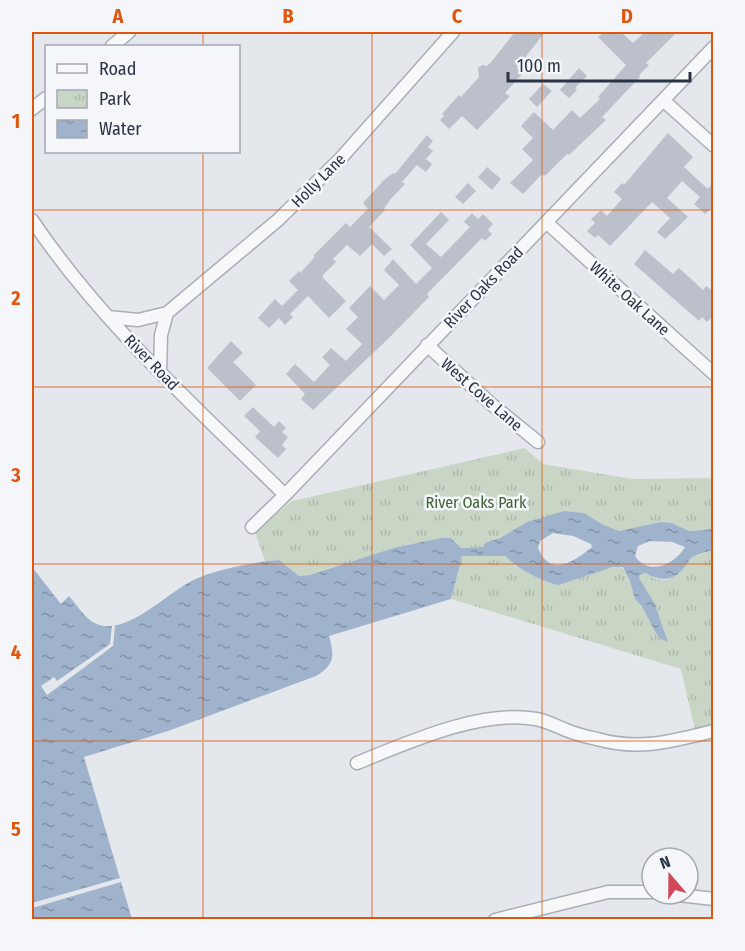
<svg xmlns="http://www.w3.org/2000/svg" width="745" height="951" font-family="'Fira Sans Condensed',sans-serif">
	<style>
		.park { fill: url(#park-tufts) }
		.water { fill: url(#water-ripples); fill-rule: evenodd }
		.pier { fill: #e4e7ec }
		.building { fill: #bbc0ca }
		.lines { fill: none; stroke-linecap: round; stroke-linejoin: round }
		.minor-casing { stroke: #a9aeb7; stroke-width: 15 }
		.minor { stroke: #f7f8fa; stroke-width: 12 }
		.grid { fill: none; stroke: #df570f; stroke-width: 1.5; stroke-opacity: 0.55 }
		.labels { text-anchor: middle; stroke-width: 5; stroke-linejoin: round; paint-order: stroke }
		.street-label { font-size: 16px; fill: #2b3445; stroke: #f4f6f9 }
		.park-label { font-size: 16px; fill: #3f6138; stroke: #f4f6f9 }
		.neatline { fill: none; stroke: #df570f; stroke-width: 2 }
		.grid-label { font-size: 20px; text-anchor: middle; font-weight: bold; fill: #df570f }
	</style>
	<defs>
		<pattern id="park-tufts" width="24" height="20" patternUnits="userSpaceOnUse" patternTransform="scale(1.5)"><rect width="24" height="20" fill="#c9d6c5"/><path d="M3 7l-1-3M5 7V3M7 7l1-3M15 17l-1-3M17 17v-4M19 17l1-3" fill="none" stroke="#adb8ab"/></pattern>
		<pattern id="water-ripples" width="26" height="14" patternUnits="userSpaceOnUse" patternTransform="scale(1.5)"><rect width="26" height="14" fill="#9fb4cc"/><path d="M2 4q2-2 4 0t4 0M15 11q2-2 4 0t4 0" fill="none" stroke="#8293a7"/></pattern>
	</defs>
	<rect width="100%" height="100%" fill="#e4e7ec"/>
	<!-- park -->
	<path class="park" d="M525 448 543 464 632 479 713 478V529L689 531 672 523 619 531 602 524 584 513 527 522 500 538 485 543 483 547 461 548 451 538H441L393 548 310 575 299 576 279 560 265 561 255 532 292 501Z
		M713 550V724L695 730 681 669 451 599 461 556 506 555 515 566 551 584 619 566 626 571 635 599 668 641 655 604 639 578 640 575 644 573 656 579 666 580 681 571 692 557Z"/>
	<!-- water -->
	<path class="water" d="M564 511 584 513 602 524 619 531 661 522 672 523 689 531 713 529V550C707 552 697 554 691 558 688 561 686 566 683 569 672 582 658 581 645 573L640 575 639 578 655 604 668 642 659 638 642 607 635 599 629 579 623 567H613L558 585C545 583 513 567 506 556H462L451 599 329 636C334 656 336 663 316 676L168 731 84 757 132 919H32V567L61 604 69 596C76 604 83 615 91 621 123 643 169 589 198 578 217 570 258 561 279 560L299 576 310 575 393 548 441 538H451L461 548 483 547 485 543 500 538 527 522ZM553 533 573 536 591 544 592 547C574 562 550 578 538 548L540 541ZM650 541 672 542 685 547C675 564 649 577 635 556L638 546Z"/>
	<!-- pier -->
	<path class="pier" d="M112 625 115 626 113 646 47 695 41 686 54 677 57 681 110 644Z
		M120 878 121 882 32 908V903Z"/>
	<!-- building -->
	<path class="building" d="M515 32H545L517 68 523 73 505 93 510 96 477 130 462 116 449 129 440 120 444 116 442 114 459 95 461 97 479 77 478 68 482 65 487 66 492 61Z
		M604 32H621L633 43 645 32H677L646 63 649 65 639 75 640 77 602 117 606 120 569 155 567 154 547 174 544 176 542 174 523 194 510 183 533 160 522 149 533 138 521 126 534 112 553 130 572 110 580 118 600 99 598 97 626 65 598 37Z
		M579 68 587 76 575 88 577 90 569 98 560 90Z
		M543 84 552 91 537 107 529 99Z
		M668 133 693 157 684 167 708 189 714 182V206L705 214 694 204 700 197 682 181 667 198 688 217 665 239 657 232 670 218 652 202 610 246 598 235 595 238 587 231 595 223 591 219 601 210 607 216 622 199 614 192 622 183 624 185Z
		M427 135 433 141 428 147 433 151 426 159 432 164 426 172 417 165 402 182 405 184 390 200 384 209 385 210 369 227 392 249 384 256 372 244 360 256 347 245 333 259 336 262 323 275V278L346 301 329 318 308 296 290 314 293 317 285 325 279 318 269 328 258 318 275 299 282 306 298 290 289 281 299 271 300 273 315 257 313 256 346 223 350 227 368 209 363 203 384 180 393 173 395 174Z
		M487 167 501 179 492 190 478 177Z
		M468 183 476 191 463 204 455 197Z
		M441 212 449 220 426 244 441 257 470 227 464 222 472 213 478 219 483 214 493 224 488 230 492 234 485 241 482 238 427 294 429 297 390 337 313 410 301 399 305 394 286 374 295 364 314 382 330 365 322 357 331 348 346 361 362 344 346 329 358 317 349 308 370 286 384 300 399 285 384 270 393 259 416 284 432 268 410 245Z
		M645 250 673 274 679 268 703 290 706 286 714 292V315L707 322 702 317 699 321 634 264Z
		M231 341 243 353 233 362 256 385 240 401 207 368Z
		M253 407 274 427 279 421 286 428 282 432 288 437 282 445 286 449 278 458 255 437 260 431 244 416Z"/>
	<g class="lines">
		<!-- minor casing -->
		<g class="minor-casing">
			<path id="minor" d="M112 46 129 32
				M663 100 714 146
				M32 109 46 98
				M32 220C101 323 197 408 285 495
				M546 222 714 374
				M108 317 138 320 167 313
				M427 345 490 403 538 442
				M160 370 161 335 167 313 278 220 341 158 453 32
				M252 527 285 495 714 47
				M357 763C407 743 481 709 536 719 547 721 556 726 566 730 576 734 587 737 597 739 639 751 673 741 714 731
				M670 894 714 899
				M495 920 608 892H652"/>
		</g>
		<!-- minor -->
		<use href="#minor" class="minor"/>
	</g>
	<!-- grid -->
	<path class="grid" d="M203 32V46M372 32V920M542 32V920M203 152V920M32 210H714M32 387H714M32 564H714M32 741H714"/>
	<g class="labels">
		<!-- street labels -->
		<g class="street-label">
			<text transform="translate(318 180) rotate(-45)" y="6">Holly Lane</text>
			<text transform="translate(483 287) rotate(-46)" y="6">River Oaks Road</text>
			<text transform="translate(630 298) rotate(42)" y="6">White Oak Lane</text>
			<text transform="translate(152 362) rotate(46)" y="6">River Road</text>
			<text transform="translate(482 394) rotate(41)" y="6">West Cove Lane</text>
		</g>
		<!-- park labels -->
		<g class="park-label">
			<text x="476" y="508">River Oaks Park</text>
		</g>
	</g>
	<!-- border -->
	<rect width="745" height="951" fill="none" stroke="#f4f6f9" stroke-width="66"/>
	<!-- legend -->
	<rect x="45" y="45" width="195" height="108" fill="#f4f6f9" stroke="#a4a8b1" stroke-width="1.5"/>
	<rect x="57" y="64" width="30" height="9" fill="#f7f8fa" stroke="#a4a8b1" stroke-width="1.5"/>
	<text x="99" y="75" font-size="18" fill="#2b3445">Road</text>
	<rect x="57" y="90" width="30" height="18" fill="url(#park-tufts)" stroke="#a4a8b1" stroke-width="1.5"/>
	<text x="99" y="105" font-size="18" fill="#2b3445">Park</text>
	<rect x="57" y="120" width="30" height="18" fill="url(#water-ripples)" stroke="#a4a8b1" stroke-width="1.5"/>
	<text x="99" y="135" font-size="18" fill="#2b3445">Water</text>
	<!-- north arrow -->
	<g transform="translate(670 876) rotate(340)"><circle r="28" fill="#f4f6f9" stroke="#a4a8b1" stroke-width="1.5"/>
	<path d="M0-4.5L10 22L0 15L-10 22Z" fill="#d1495b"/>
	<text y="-9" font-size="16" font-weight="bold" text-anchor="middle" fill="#2b3445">N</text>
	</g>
	<!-- scale -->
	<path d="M508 72v9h182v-9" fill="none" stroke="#2b3445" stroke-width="3"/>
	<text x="517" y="72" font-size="18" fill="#2b3445" stroke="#f4f6f9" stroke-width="4.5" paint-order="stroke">100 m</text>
	<rect x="33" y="33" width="679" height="885" class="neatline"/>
	<g class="grid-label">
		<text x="118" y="23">A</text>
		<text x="288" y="23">B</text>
		<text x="457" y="23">C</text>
		<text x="627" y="23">D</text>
		<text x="16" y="128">1</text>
		<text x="16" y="305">2</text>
		<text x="16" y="482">3</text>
		<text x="16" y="659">4</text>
		<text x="16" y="836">5</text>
	</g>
</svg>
